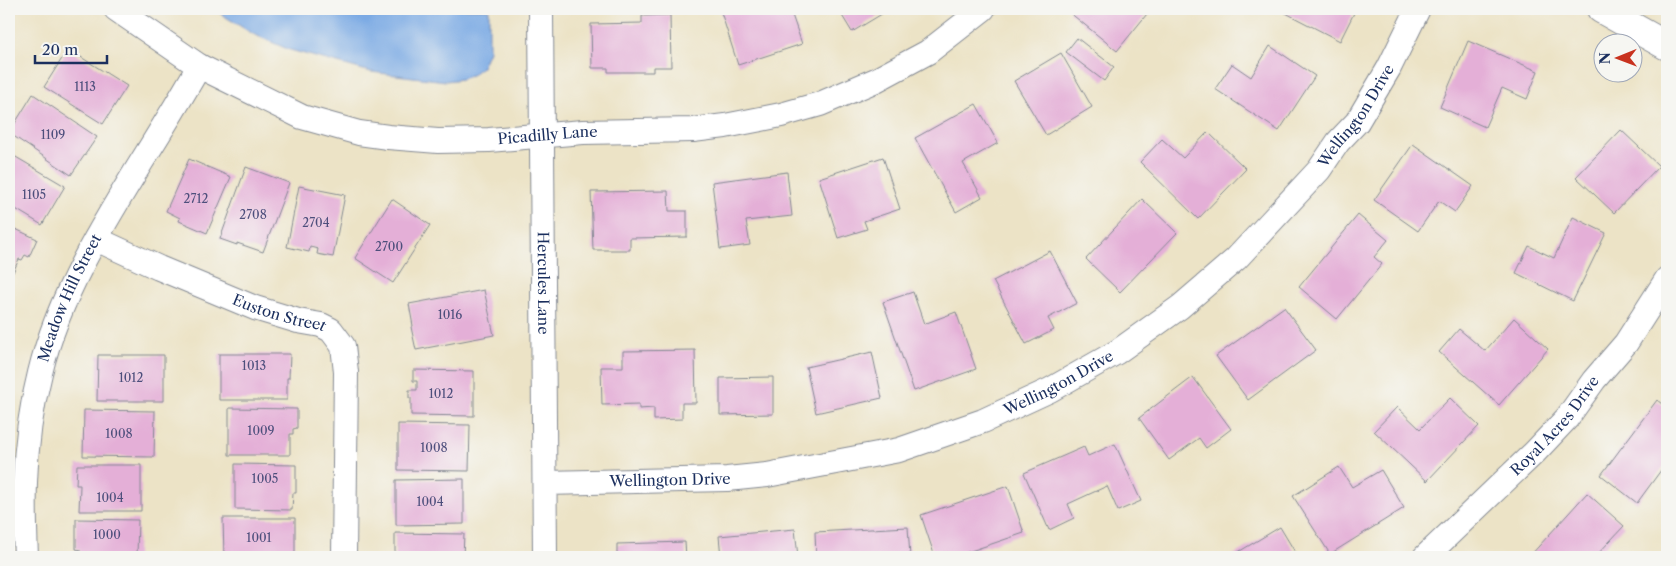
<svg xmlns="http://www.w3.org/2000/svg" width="1676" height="566" font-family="'Libre Caslon Text',serif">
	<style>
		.water { fill: #7baae4; stroke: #4b6ca1 }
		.building { fill: #e4afd7 }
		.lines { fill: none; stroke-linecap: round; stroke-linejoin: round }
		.minor-casing { stroke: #848992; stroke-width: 26 }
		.major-casing { stroke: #848992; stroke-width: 30 }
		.minor { stroke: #fff; stroke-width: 24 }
		.major { stroke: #fff; stroke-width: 28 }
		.labels { text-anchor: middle; stroke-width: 4; stroke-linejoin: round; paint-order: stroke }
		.number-label { font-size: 12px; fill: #4d4f7c }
		.street-label { font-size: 15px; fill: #1b2f5e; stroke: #f6f6f2 }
	</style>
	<rect width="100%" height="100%" fill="#f6f6f2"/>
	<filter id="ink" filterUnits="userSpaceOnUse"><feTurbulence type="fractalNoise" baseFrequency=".02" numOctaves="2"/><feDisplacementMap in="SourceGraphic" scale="10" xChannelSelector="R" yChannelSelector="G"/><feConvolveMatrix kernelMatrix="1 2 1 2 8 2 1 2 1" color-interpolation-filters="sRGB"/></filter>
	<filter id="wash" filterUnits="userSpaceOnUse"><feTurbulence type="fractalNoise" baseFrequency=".0096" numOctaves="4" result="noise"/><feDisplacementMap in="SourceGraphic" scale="20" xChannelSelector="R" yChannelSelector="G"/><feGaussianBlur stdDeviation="1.12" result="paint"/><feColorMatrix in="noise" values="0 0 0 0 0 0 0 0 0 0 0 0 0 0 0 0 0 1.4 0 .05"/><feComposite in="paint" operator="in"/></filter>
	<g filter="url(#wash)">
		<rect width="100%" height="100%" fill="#ece3c6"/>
		<!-- water -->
		<path class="water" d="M213 9H489V51L482 67 473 74 462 79 446 81 371 72 290 50 253 34Z"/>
		<g id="blocks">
			<!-- building -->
			<path class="building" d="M720 9H790L802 44 738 65Z
				M838 9H890L852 32Z
				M1072 9H1151L1117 51 1069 12Z
				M1278 9H1356L1340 41Z
				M670 15 671 67H653V72H608V68H592L591 24 642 23V16Z
				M1077 38 1114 67 1104 81 1066 52Z
				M1468 41 1538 71 1527 99 1502 88 1485 127 1440 107Z
				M1270 46 1315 76 1279 131 1215 89 1232 64 1251 77Z
				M68 49 127 86 103 124 44 87Z
				M1061 53 1092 107 1046 135 1014 81Z
				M33 94 97 137 71 175 9 133Z
				M976 104 998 143 963 163 982 197 956 212 915 138Z
				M1621 130 1659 166 1614 213 1576 177Z
				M1208 132 1246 169 1198 219 1140 162 1162 139 1183 158Z
				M1413 144 1473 186 1455 212 1439 201 1418 231 1374 200Z
				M9 153 65 186 42 225 9 205Z
				M883 157 900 209 864 221 867 229 838 238 819 178Z
				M189 159 231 177 207 233 179 221 180 218 166 211Z
				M246 167 289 183 263 252 237 243V245L220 239Z
				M787 172 792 216 746 221 750 245 720 249 712 182Z
				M299 186 345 195 333 257 317 254 318 249 310 247 309 252 287 247Z
				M668 191 669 211H687V237L630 238V250H593L591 192Z
				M392 199 430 225 393 283 355 258Z
				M1142 199 1177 233 1120 292 1086 259Z
				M1358 215 1388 240 1374 257 1382 264 1337 319 1299 287Z
				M1573 217 1606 233 1573 301 1516 273 1529 246 1554 258Z
				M9 226 37 239 29 257 25 255 22 260 19 259 10 279H9Z
				M1050 251 1077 303 1048 318 1054 330 1026 344 993 281Z
				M484 290 494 335 416 350 411 327 413 326 409 304Z
				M913 292 924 324 956 312 976 369 914 391 883 302Z
				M1284 307 1316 350 1248 400 1216 356Z
				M1514 318 1548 349 1499 405 1439 352 1459 329 1485 351Z
				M695 350 696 403H682V419L654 420V408L639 409V404L602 405 601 367H623V351Z
				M872 352 882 398 816 413 806 367Z
				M219 354H290L289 378H287V400H219Z
				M98 355H164V401H97Z
				M413 370 474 371V416L411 415V398H409V390H417V381H413Z
				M773 377V414L720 415V378Z
				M1193 377 1231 429 1206 448 1199 438 1169 460 1139 418Z
				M1450 398 1479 426 1427 481 1374 431 1397 407 1420 429Z
				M1657 400 1667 408V462L1637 503 1601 475Z
				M229 408 297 409V428L293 429V434H290V455H229Z
				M84 410 155 411 154 457 83 456Z
				M398 424 470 425 469 471 398 470Z
				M1115 444 1141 501 1118 511 1107 486 1068 504 1074 518 1049 530 1024 473 1084 447 1088 456Z
				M235 464 296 465V493H293L292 510 235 509Z
				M77 465H141V511H79L80 485H76Z
				M1339 467 1352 487 1381 470 1404 508 1330 554 1293 496Z
				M464 479V524L396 525V480Z
				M1008 486 1024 533 953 557H935L921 515Z
				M1587 493 1624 526 1595 557H1529Z
				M223 518H295V557H224Z
				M76 519 138 520 137 557H80V550L76 549Z
				M908 527 910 557H816L815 532Z
				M1280 527 1298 557H1230Z
				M795 529 798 557H721L719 536Z
				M395 533 464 534 463 557H395Z
				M685 542 686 557H617V544Z"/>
		</g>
	</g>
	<g filter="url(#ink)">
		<use href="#blocks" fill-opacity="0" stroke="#848992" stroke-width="1"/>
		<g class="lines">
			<!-- minor casing -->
			<g class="minor-casing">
				<g id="minor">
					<path id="s1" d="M116 9 199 66 302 117 359 133 388 137 438 141 489 140 583 132 693 130 725 126 781 115 820 104 876 80 928 52 983 9"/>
					<path id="s2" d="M541 9 545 557"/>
					<path id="s3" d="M96 239 159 268 255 308 298 321 321 325 331 330 343 346 346 372 344 557"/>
					<path id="s4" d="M545 483 727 479 767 475 899 450 983 421 1050 390 1117 352 1180 307 1236 259 1319 170 1338 142 1357 122 1389 68 1418 9"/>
					<path id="s5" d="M26 557C25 532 24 507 25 482 26 445 31 408 40 373 66 264 145 164 199 66"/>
					<path id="s6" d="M1425 557 1535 452 1567 418 1594 380 1626 343 1667 279"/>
				</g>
			</g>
			<!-- major casing -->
			<g class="major-casing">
				<path id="major" d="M1601 9 1667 46"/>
			</g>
			<!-- minor -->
			<use href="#minor" class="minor"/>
			<!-- major -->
			<use href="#major" class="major"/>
		</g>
	</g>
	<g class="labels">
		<!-- number labels -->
		<g class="number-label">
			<text x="85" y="91">1113</text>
			<text x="53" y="139">1109</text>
			<text x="34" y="199">1105</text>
			<text x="196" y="203">2712</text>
			<text x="253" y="219">2708</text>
			<text x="316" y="227">2704</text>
			<text x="389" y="251">2700</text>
			<text x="450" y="319">1016</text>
			<text x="254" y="370">1013</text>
			<text x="131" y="382">1012</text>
			<text x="441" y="398">1012</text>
			<text x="261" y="435">1009</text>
			<text x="119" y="438">1008</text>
			<text x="434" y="452">1008</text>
			<text x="265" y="483">1005</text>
			<text x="110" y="502">1004</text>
			<text x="430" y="506">1004</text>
			<text x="107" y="539">1000</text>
			<text x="259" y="542">1001</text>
		</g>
		<!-- street labels -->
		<g class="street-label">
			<text dy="5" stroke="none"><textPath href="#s4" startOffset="935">Wellington Drive</textPath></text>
			<text dy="5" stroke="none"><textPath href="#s1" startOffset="464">Picadilly Lane</textPath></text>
			<text dy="5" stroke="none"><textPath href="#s2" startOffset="274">Hercules Lane</textPath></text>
			<text dy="5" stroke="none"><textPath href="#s5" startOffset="266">Meadow Hill Street</textPath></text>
			<text dy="5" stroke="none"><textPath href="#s3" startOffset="198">Euston Street</textPath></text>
			<text dy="5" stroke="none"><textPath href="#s4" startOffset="530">Wellington Drive</textPath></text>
			<text dy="5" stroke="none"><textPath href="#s6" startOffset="185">Royal Acres Drive</textPath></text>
			<text dy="5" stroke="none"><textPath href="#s4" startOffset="125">Wellington Drive</textPath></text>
		</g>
	</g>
	<!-- margin -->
	<rect width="1676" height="566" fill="none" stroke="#f6f6f2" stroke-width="30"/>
	<!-- north arrow -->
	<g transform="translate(1618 58) rotate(269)"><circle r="24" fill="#f6f6f2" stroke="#9ea6b7"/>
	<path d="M0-4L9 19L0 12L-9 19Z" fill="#c8321e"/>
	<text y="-8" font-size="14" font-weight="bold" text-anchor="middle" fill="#1b2f5e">N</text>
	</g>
	<!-- scale -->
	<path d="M35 55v8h72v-8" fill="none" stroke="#1b2f5e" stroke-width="2.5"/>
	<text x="42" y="55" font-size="15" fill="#1b2f5e" stroke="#f6f6f2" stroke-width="4" paint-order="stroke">20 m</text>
</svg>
